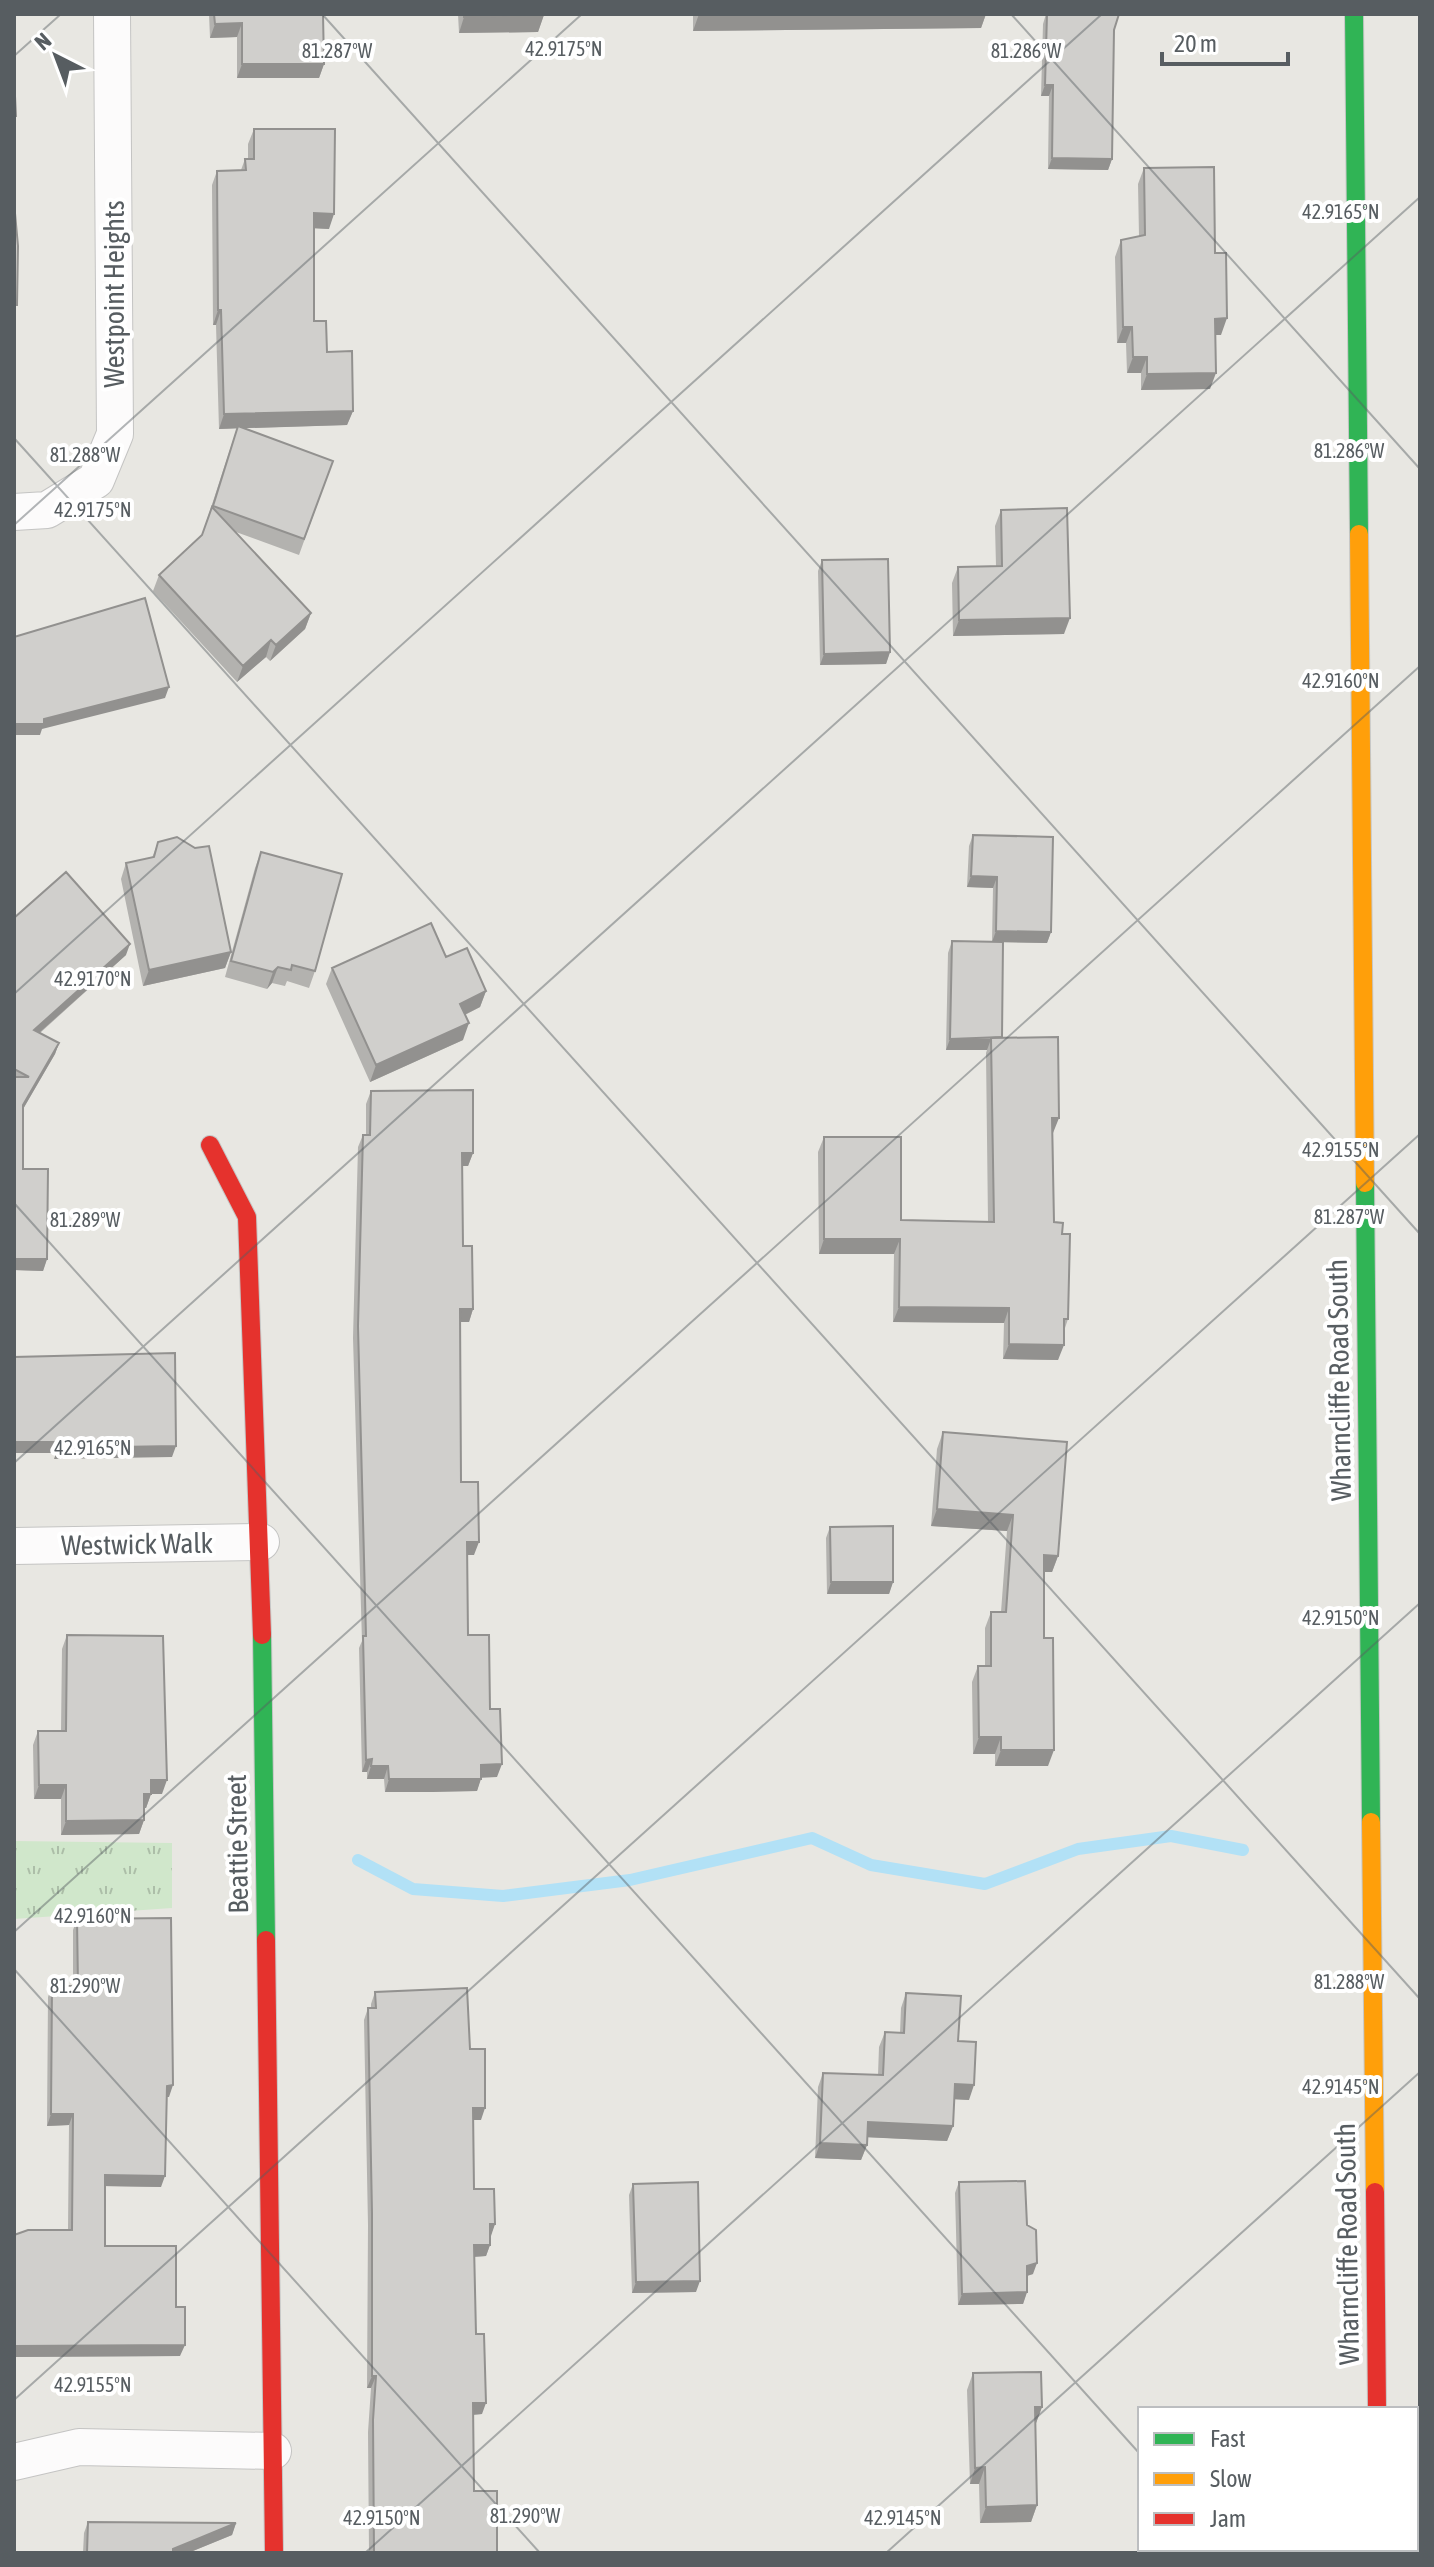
<svg xmlns="http://www.w3.org/2000/svg" width="1434" height="2567" font-family="'Asap Condensed',sans-serif">
	<style>
		.park { fill: url(#park-tufts) }
		.lines { fill: none; stroke-linecap: round; stroke-linejoin: round }
		.stream { stroke: #b2e1f6; stroke-width: 12 }
		.street-casing { stroke: #c4c4c3; stroke-width: 38 }
		.fast-casing { stroke: #c5c6c5; stroke-width: 20 }
		.slow-casing { stroke: #c5c6c5; stroke-width: 20 }
		.jam-casing { stroke: #c5c6c5; stroke-width: 20 }
		.street { stroke: #fcfbfb; stroke-width: 36 }
		.fast { stroke: #30b455; stroke-width: 18 }
		.slow { stroke: #ff9f0a; stroke-width: 18 }
		.jam { stroke: #e5322d; stroke-width: 18 }
		.wall { fill: #b3b2af }
		.shaded-wall { fill: #92918f }
		.building { fill: #d0cfcc; stroke: #92918f; stroke-width: 2 }
		.ticks { fill: none; stroke: #575d61; stroke-width: 2; stroke-opacity: 0.45 }
		.labels { text-anchor: middle; stroke-width: 8; stroke-linejoin: round; paint-order: stroke }
		.street-label { font-size: 28px; fill: #575d61; stroke: #fff }
		.ticks-label { font-size: 20px; text-anchor: middle; fill: #575d61; stroke: #fff; stroke-width: 8; stroke-linejoin: round; paint-order: stroke }
	</style>
	<defs>
		<pattern id="park-tufts" width="24" height="20" patternUnits="userSpaceOnUse" patternTransform="scale(2)"><rect width="24" height="20" fill="#d0e7cb"/><path d="M3 7l-1-3M5 7V3M7 7l1-3M15 17l-1-3M17 17v-4M19 17l1-3" fill="none" stroke="#acbea8"/></pattern>
	</defs>
	<rect width="100%" height="100%" fill="#e8e7e2"/>
	<!-- park -->
	<path class="park" d="M14 1841 172 1843V1908L14 1919Z"/>
	<g class="lines">
		<!-- stream -->
		<path class="stream" d="M358 1860 413 1889 503 1896 630 1880 812 1838 871 1865 985 1884 1078 1849 1171 1836 1243 1850"/>
		<!-- street casing -->
		<g class="street-casing">
			<path id="street" d="M14 512 47 510 96 480 115 434 112 14
				M14 1546 261 1542
				M14 2462 79 2447 273 2451"/>
		</g>
		<!-- fast casing -->
		<g class="fast-casing">
			<path id="fast" d="M1354 14 1359 534
				M1365 1183 1371 1822
				M262 1635 266 1940"/>
		</g>
		<!-- slow casing -->
		<g class="slow-casing">
			<path id="slow" d="M1359 534 1365 1183
				M1371 1822 1375 2192
				M1378 2549V2553"/>
		</g>
		<!-- jam casing -->
		<g class="jam-casing">
			<path id="jam" d="M210 1145 247 1217 262 1635
				M266 1940 274 2553
				M1375 2192 1377 2409"/>
		</g>
		<!-- street -->
		<use href="#street" class="street"/>
		<!-- fast -->
		<use href="#fast" class="fast"/>
		<!-- slow -->
		<use href="#slow" class="slow"/>
		<!-- jam -->
		<use href="#jam" class="jam"/>
	</g>
	<!-- wall -->
	<path class="wall" d="M209 14H323L324 64 319 78H237V37L210 38Z
		M458 14H544L538 32 459 33Z
		M693 14H986L981 28 693 31Z
		M1046 14H1119L1114 30 1112 159 1108 170 1048 169 1049 96H1041L1043 24Z
		M254 129 329 229 314 228V321L353 411 347 425 244 428 333 461 299 555 236 532 311 613 305 629 270 661 266 657 237 682 153 591 159 575 202 535 237 428 219 429 216 325H213L212 185 217 171 241 170 245 159H248V144Z
		M1144 168 1215 253 1221 335H1215L1210 389 1141 390V373H1127L1126 343H1117L1115 257 1121 240 1139 236 1138 184Z
		M1001 510 1064 634 953 636 952 583 958 567 996 566 995 526Z
		M822 560 890 652 886 664 820 665 818 571Z
		M973 835 1051 932 1047 943 1003 942 1002 1037 1053 1133 1054 1222 1062 1234 1068 1319 1064 1331 1058 1360 1003 1359 1004 1323 893 1322 894 1254H819L818 1152 824 1137 901 1220 988 1222 986 1053 987 1050H946L948 953 952 941 992 942 993 888 967 887 969 846Z
		M158 842 231 952 225 968 143 986 121 879 126 863 152 858Z
		M261 852 315 971 309 988 287 981 285 986 272 983 267 989 225 977 255 868Z
		M14 918 126 955 40 1033 59 1043 55 1054 23 1109V1169L47 1259 43 1271 14 1270Z
		M446 957 486 991 480 1007 465 1015 463 1040 370 1082 326 984 332 968Z
		M371 1091 473 1153 468 1166H462L463 1246 473 1309 469 1322H460L461 1482 474 1555H467L468 1635 490 1709 497 1777H481L477 1791 385 1792 384 1779H367V1772H362L359 1648 362 1641 353 1338 358 1147 363 1135H366V1104Z
		M943 1432 1058 1556 1052 1572H1044V1638L1048 1766H995V1754H973L972 1682 978 1666H985V1628L991 1612H1001L1007 1531 931 1526 937 1449Z
		M830 1527 893 1582 889 1594H827L826 1538Z
		M67 1635 162 1794H151L146 1808H144V1820L139 1834 61 1835V1799H34L33 1745 38 1731H61L62 1649Z
		M77 1919 169 2097H167L161 2187 105 2186V2246L176 2307 180 2356 14 2357V2235L68 2230 69 2125 47 2126 48 1997 52 1986H73V1930Z
		M375 1992 470 2049 481 2120H473L474 2189 495 2224 490 2236V2245L486 2256 474 2257 476 2334 482 2414 473 2415 474 2491 497 2553H369L368 2432 371 2388H367L368 2225 364 2020 368 2008H371V2004Z
		M906 1993 958 2041 969 2100 954 2099 953 2126 947 2141 867 2137V2145L861 2160 815 2158 818 2087 823 2073 878 2075 879 2047 885 2032 900 2033 901 2008Z
		M959 2182 1027 2225 1033 2274 1027 2276V2292L1023 2304 958 2305 955 2193Z
		M633 2184 696 2292 632 2293 629 2195Z
		M973 2373 1042 2407 1036 2423H1035L1037 2505 1031 2522 980 2523 979 2484H970L967 2390Z
		M88 2522 236 2523 232 2535 188 2553H83L84 2533Z"/>
	<!-- shaded-wall -->
	<path class="shaded-wall" d="M699 14H986L981 28 693 31Z
		M544 15 538 32 459 33 464 17Z
		M242 23 237 37 210 38 215 24Z
		M242 64H324L319 78H237Z
		M1045 85H1053L1049 96H1041Z
		M1052 158 1112 159 1108 170 1048 169Z
		M314 213 334 214 329 229 309 228Z
		M218 310H221L216 325H213Z
		M1227 318 1221 335H1209L1215 319Z
		M1123 327H1132L1126 343H1117Z
		M1133 357H1147L1141 373H1127Z
		M1216 373 1210 389 1141 390 1147 374Z
		M353 411 347 425 219 429 224 414Z
		M311 613 305 629 270 661 276 645Z
		M1070 618 1064 634 953 636 959 620Z
		M271 640 266 657 237 682 243 666Z
		M890 652 886 664 820 665 824 654Z
		M169 687 165 698 42 729 40 735H14V724L44 719Z
		M971 876 997 877 993 888 967 887Z
		M996 931 1051 932 1047 943 992 942Z
		M130 944 126 955 30 1041 34 1030Z
		M231 952 225 968 143 986 149 970Z
		M278 967 272 983 267 989 273 972Z
		M486 991 480 1007 454 1020 460 1004Z
		M469 1023 463 1040 370 1082 376 1065Z
		M950 1039H991L987 1050H946Z
		M59 1043 55 1054 19 1116 23 1105Z
		M1052 1118H1059L1053 1133H1047Z
		M462 1153H473L468 1166H457Z
		M824 1239H900L894 1254H819Z
		M14 1259H47L43 1271 14 1270Z
		M899 1307 1009 1308 1004 1323 893 1322Z
		M460 1309H473L469 1322H455Z
		M1009 1344 1064 1345 1058 1360 1003 1359Z
		M14 1442H58L54 1453H14Z
		M176 1446 172 1457 54 1459 58 1448Z
		M937 1509 1013 1515 1007 1531 931 1526Z
		M467 1542H479L474 1555H462Z
		M1044 1555 1058 1556 1052 1572H1038Z
		M831 1582H893L889 1594H827Z
		M979 1737H1001L995 1754H973Z
		M1001 1750H1054L1048 1766H995Z
		M372 1759 367 1772H362L366 1760Z
		M502 1764 497 1777 477 1778 481 1765Z
		M371 1766H388L384 1779H367Z
		M389 1779H481L477 1791 433 1792H385Z
		M151 1780H167L162 1794H151L146 1808H139Z
		M39 1785H66L61 1799H34Z
		M144 1820 139 1834 61 1835 66 1821Z
		M955 2084 974 2085 969 2100 950 2099Z
		M173 2085 169 2097H163L167 2086Z
		M473 2108H485L481 2120H469Z
		M51 2114H73L69 2125 47 2126Z
		M868 2122 953 2126 947 2141 862 2137Z
		M820 2143 867 2145 861 2160 815 2158Z
		M105 2175 165 2176 161 2187 101 2186Z
		M490 2224H495L491 2236H486Z
		M474 2245H490L486 2256 470 2257Z
		M1037 2263 1033 2274 1023 2277 1027 2266Z
		M700 2281 696 2292 632 2293 636 2282Z
		M1027 2292 1023 2304 958 2305 962 2294Z
		M185 2345 180 2356 14 2357V2346Z
		M372 2376H376L371 2388H367Z
		M473 2403H486L482 2414 469 2415Z
		M1035 2407H1042L1036 2423H1029Z
		M985 2467 979 2484H970L975 2468Z
		M1037 2505 1031 2522 980 2523 986 2507Z
		M236 2523 232 2535 188 2553H172L173 2549Z"/>
	<!-- building -->
	<path class="building" d="M214 14H323L324 64H242V23L215 24Z
		M464 14H544V15L464 17Z
		M1047 14H1119L1114 30 1112 159 1052 158 1053 85H1045Z
		M14 76 16 116H14Z
		M254 129H335L334 214 314 213V321H326L327 352 352 351 353 411 224 414 221 310H218L217 171 246 170 245 159H254Z
		M1214 167 1215 253H1226L1227 318 1215 319 1216 373 1147 374V357H1133L1132 327H1123L1121 240 1145 235 1144 168Z
		M14 202 18 246 17 305H14Z
		M238 426 333 461 304 539 213 506Z
		M212 507 311 613 276 645 271 640 243 666 159 575 202 535Z
		M1067 508 1070 618 959 620 958 567 1002 566 1001 510Z
		M888 559 890 652 824 654 822 560Z
		M145 598 169 687 44 719V724H14V637Z
		M973 835 1053 837 1051 932 996 931 997 877 971 876Z
		M177 837 195 848 209 846 231 952 149 970 126 863 154 857 158 842Z
		M261 852 342 874 315 971 292 965 291 970 278 967 273 972 231 961Z
		M66 872 130 944 34 1030 59 1043 23 1105V1169H48L47 1259H14V1077H29L14 1069V918Z
		M431 923 446 957 467 948 486 991 460 1004 469 1023 376 1065 332 968Z
		M952 941 1003 942 1002 1037 950 1039Z
		M1058 1037 1059 1118H1052L1054 1222 1063 1223 1062 1234H1070L1068 1319H1064V1345L1009 1344V1308L899 1307 900 1239H824V1137H901V1220L994 1222 991 1038Z
		M473 1090V1153H462L463 1246H472L473 1309H460L461 1482H478L479 1542H467L468 1635H489L490 1709H500L502 1764 481 1765V1779H389L388 1766H371L372 1759 366 1760 363 1636H366L358 1326 363 1135H370L371 1091Z
		M175 1353 176 1446 58 1448V1442H14V1357Z
		M943 1432 1067 1442 1058 1556 1044 1555V1638H1053L1054 1750H1001V1737H979L978 1666H991V1612H1006L1013 1515 937 1509Z
		M893 1526V1582H831L830 1527Z
		M67 1635 163 1636 167 1780H151V1794H144V1820L66 1821V1785H39L38 1731H66Z
		M171 1918 173 2085 167 2086 165 2176 105 2175V2246H176V2307H185V2345L14 2346V2235L28 2230H72L73 2114H51L52 1986H78L77 1919Z
		M467 1988 470 2049H485V2108H473L474 2189H494L495 2224H490V2245H474L476 2334H484L486 2403H473L474 2491H497V2553H374L373 2420 376 2376H372V2213L368 2008H376L375 1992Z
		M906 1993 961 1996 958 2041 976 2042 974 2085 955 2084 953 2126 868 2122 867 2145 820 2143 823 2073 883 2075 885 2032 904 2033Z
		M1025 2181 1027 2225 1036 2230 1037 2263 1027 2266V2292L962 2294 959 2182Z
		M698 2182 700 2281 636 2282 633 2184Z
		M1041 2372 1042 2407H1035L1037 2505 986 2507 985 2467 975 2468 973 2373Z
		M88 2522 236 2523 173 2549V2553H87Z"/>
	<!-- ticks -->
	<path class="ticks" d="M322 14 1420 1234M1011 14 1420 469M14 56 61 14M14 438 1420 1999M14 525 582 14M14 994 1102 14M14 1203 1140 2454M14 1463 1420 197M14 1932 1420 666M14 1969 540 2553M14 2400 1420 1134M1416 2544 1420 2541M1226 2549 1229 2553M365 2553 1420 1603M886 2553 1420 2072M1406 2553 1411 2549"/>
	<g class="labels">
		<!-- street labels -->
		<g class="street-label">
			<text transform="translate(114 294) rotate(-90)" y="10">Westpoint Heights</text>
			<text transform="translate(1339 1380) rotate(-91)" y="10">Wharncliffe Road South</text>
			<text transform="translate(137 1544) rotate(-1)" y="10">Westwick Walk</text>
			<text transform="translate(237 1844) rotate(-91)" y="10">Beattie Street</text>
			<text transform="translate(1347 2244) rotate(-91)" y="10">Wharncliffe Road South</text>
		</g>
	</g>
	<g class="ticks-label">
		<text x="564" y="56">42.9175°N</text>
		<text x="337" y="58">81.287°W</text>
		<text x="1026" y="58">81.286°W</text>
		<text x="1341" y="219">42.9165°N</text>
		<text x="1349" y="458">81.286°W</text>
		<text x="85" y="462">81.288°W</text>
		<text x="93" y="517">42.9175°N</text>
		<text x="1341" y="688">42.9160°N</text>
		<text x="93" y="986">42.9170°N</text>
		<text x="1341" y="1157">42.9155°N</text>
		<text x="1349" y="1224">81.287°W</text>
		<text x="85" y="1227">81.289°W</text>
		<text x="93" y="1455">42.9165°N</text>
		<text x="1341" y="1625">42.9150°N</text>
		<text x="93" y="1923">42.9160°N</text>
		<text x="1349" y="1989">81.288°W</text>
		<text x="85" y="1993">81.290°W</text>
		<text x="1341" y="2094">42.9145°N</text>
		<text x="93" y="2392">42.9155°N</text>
		<text x="525" y="2523">81.290°W</text>
		<text x="382" y="2525">42.9150°N</text>
		<text x="903" y="2525">42.9145°N</text>
	</g>
	<!-- border -->
	<rect width="1434" height="2567" fill="none" stroke="#575d61" stroke-width="32"/>
	<!-- legend -->
	<rect x="1138" y="2407" width="280" height="144" fill="#ffffff" stroke="#bcbec0" stroke-width="2"/>
	<rect x="1154" y="2433" width="40" height="12" fill="#30b455" stroke="#bcbec0" stroke-width="2"/>
	<text x="1210" y="2447" font-size="24" fill="#575d61">Fast</text>
	<rect x="1154" y="2473" width="40" height="12" fill="#ff9f0a" stroke="#bcbec0" stroke-width="2"/>
	<text x="1210" y="2487" font-size="24" fill="#575d61">Slow</text>
	<rect x="1154" y="2513" width="40" height="12" fill="#e5322d" stroke="#bcbec0" stroke-width="2"/>
	<text x="1210" y="2527" font-size="24" fill="#575d61">Jam</text>
	<!-- north arrow -->
	<g transform="translate(56 56) rotate(318)" stroke="#ffffff" stroke-width="6" paint-order="stroke">
	<path d="M0-6L14 30L0 20L-14 30Z" fill="#575d61"/>
	<text y="-12" font-size="22" font-weight="bold" text-anchor="middle" fill="#575d61">N</text>
	</g>
	<!-- scale -->
	<path d="M1162 52v12h126v-12" fill="none" stroke="#575d61" stroke-width="4"/>
	<text x="1174" y="52" font-size="24" fill="#575d61" stroke="#ffffff" stroke-width="6" paint-order="stroke">20 m</text>
</svg>
